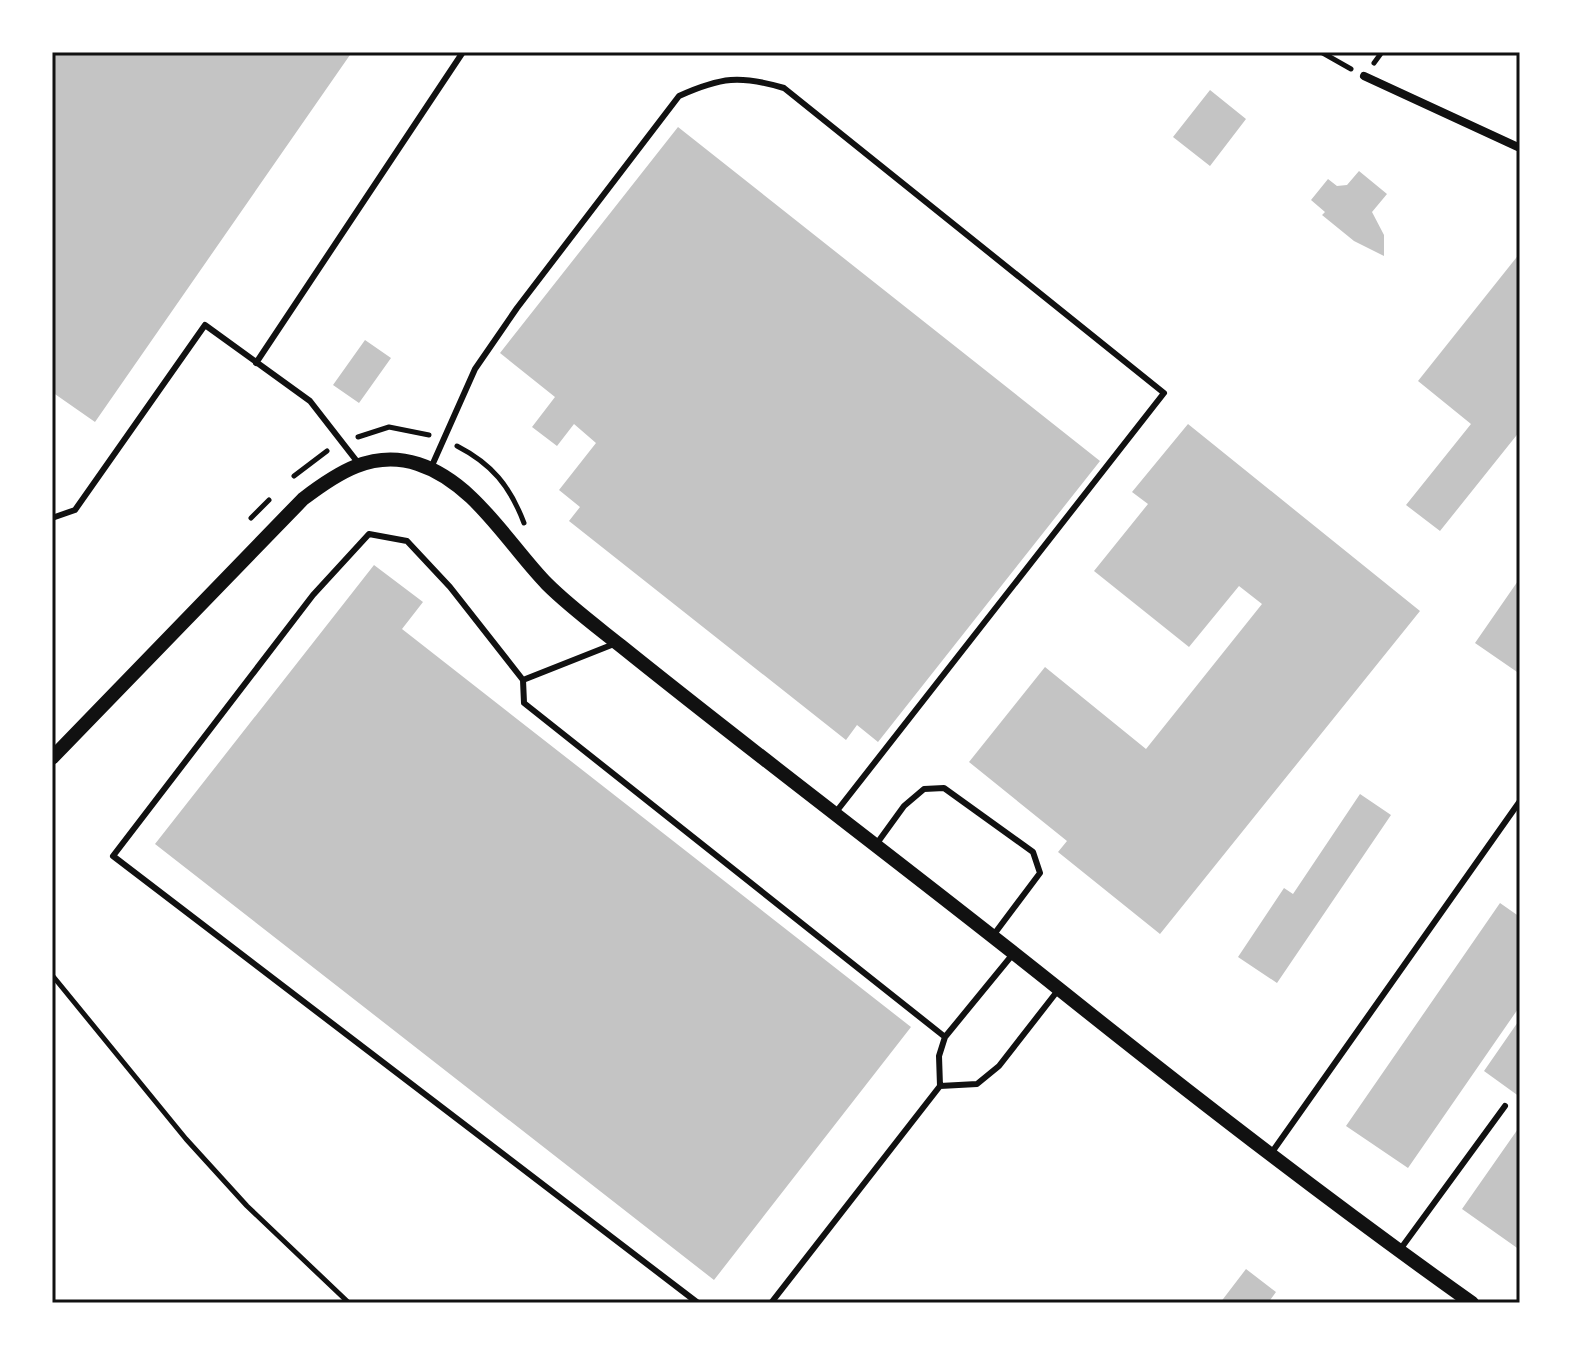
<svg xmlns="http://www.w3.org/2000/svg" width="1572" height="1355" font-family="'DejaVu Sans',sans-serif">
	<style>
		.building { fill: #c4c4c4 }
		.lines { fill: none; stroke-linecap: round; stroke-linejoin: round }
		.path { stroke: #111; stroke-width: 5 }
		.service { stroke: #111; stroke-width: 6 }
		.minor { stroke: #111; stroke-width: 8 }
		.tertiary { stroke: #111; stroke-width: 14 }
		.neatline { fill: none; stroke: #111; stroke-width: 3 }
	</style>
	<rect width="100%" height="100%" fill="#fff"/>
	<!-- building -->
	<path class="building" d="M52 52H352L95 422 52 392Z
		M1210 90 1246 119 1210 166 1173 137Z
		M678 127 1100 461 878 742 857 725 846 740 569 521 580 507 559 490 596 443 574 424 557 446 532 427 555 397 500 353Z
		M1359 171 1387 194 1372 212 1384 235V256L1354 241 1322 215 1325 212 1311 200 1328 179 1337 186 1347 185Z
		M1520 253V431L1440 531 1406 505 1471 424 1418 381Z
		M365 340 391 358 359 403 333 385Z
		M1188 424 1420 611 1160 934 1058 852 1067 841 969 762 1045 667 1146 749 1262 604 1239 586 1189 647 1094 571 1148 504 1132 492Z
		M374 565 423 602 402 629 911 1027 714 1280 155 844Z
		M1520 578V674L1475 643Z
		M1360 794 1391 815 1277 983 1238 957 1284 888 1293 894Z
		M1500 903 1520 917V1006L1408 1168 1346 1126Z
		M1520 1019V1097L1484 1071Z
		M1520 1126V1250L1462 1209Z
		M1246 1269 1276 1292 1268 1303H1220Z"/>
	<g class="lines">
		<!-- path -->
		<path class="path" d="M1321 52 1351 69
			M1374 63 1382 52
			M358 437 389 427 429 435
			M457 446C492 464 510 486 524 523
			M294 476 327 451
			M251 518 269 500
			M52 975 186 1139 247 1206 349 1303"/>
		<!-- service -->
		<path class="service" d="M256 363 463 52
			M430 470 475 369 517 308 679 96C721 77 740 75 784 88L1164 393 836 812
			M52 518 75 510 205 325 310 401 359 464
			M614 644 523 680 450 587 407 541 369 534 313 595 113 856 698 1303
			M523 680 524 703 945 1037
			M875 846 904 806 924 789 944 788 1033 852 1040 873 992 937
			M940 1086 977 1084 999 1066 1059 989
			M1270 1155 1520 801
			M1399 1251 1505 1106
			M771 1303 940 1086 939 1056 945 1037 1013 954"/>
		<!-- minor -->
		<path class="minor" d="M1364 76 1520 148"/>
		<!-- tertiary -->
		<path class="tertiary" d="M52 758 303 499C337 473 373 449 418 464 474 482 508 544 547 584 569 606 596 626 621 646 765 762 914 873 1059 989 1194 1097 1331 1203 1472 1303"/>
	</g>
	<!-- border -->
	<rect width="1572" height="1355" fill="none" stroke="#ffffff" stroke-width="108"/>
	<rect x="54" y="54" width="1464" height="1247" class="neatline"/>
</svg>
